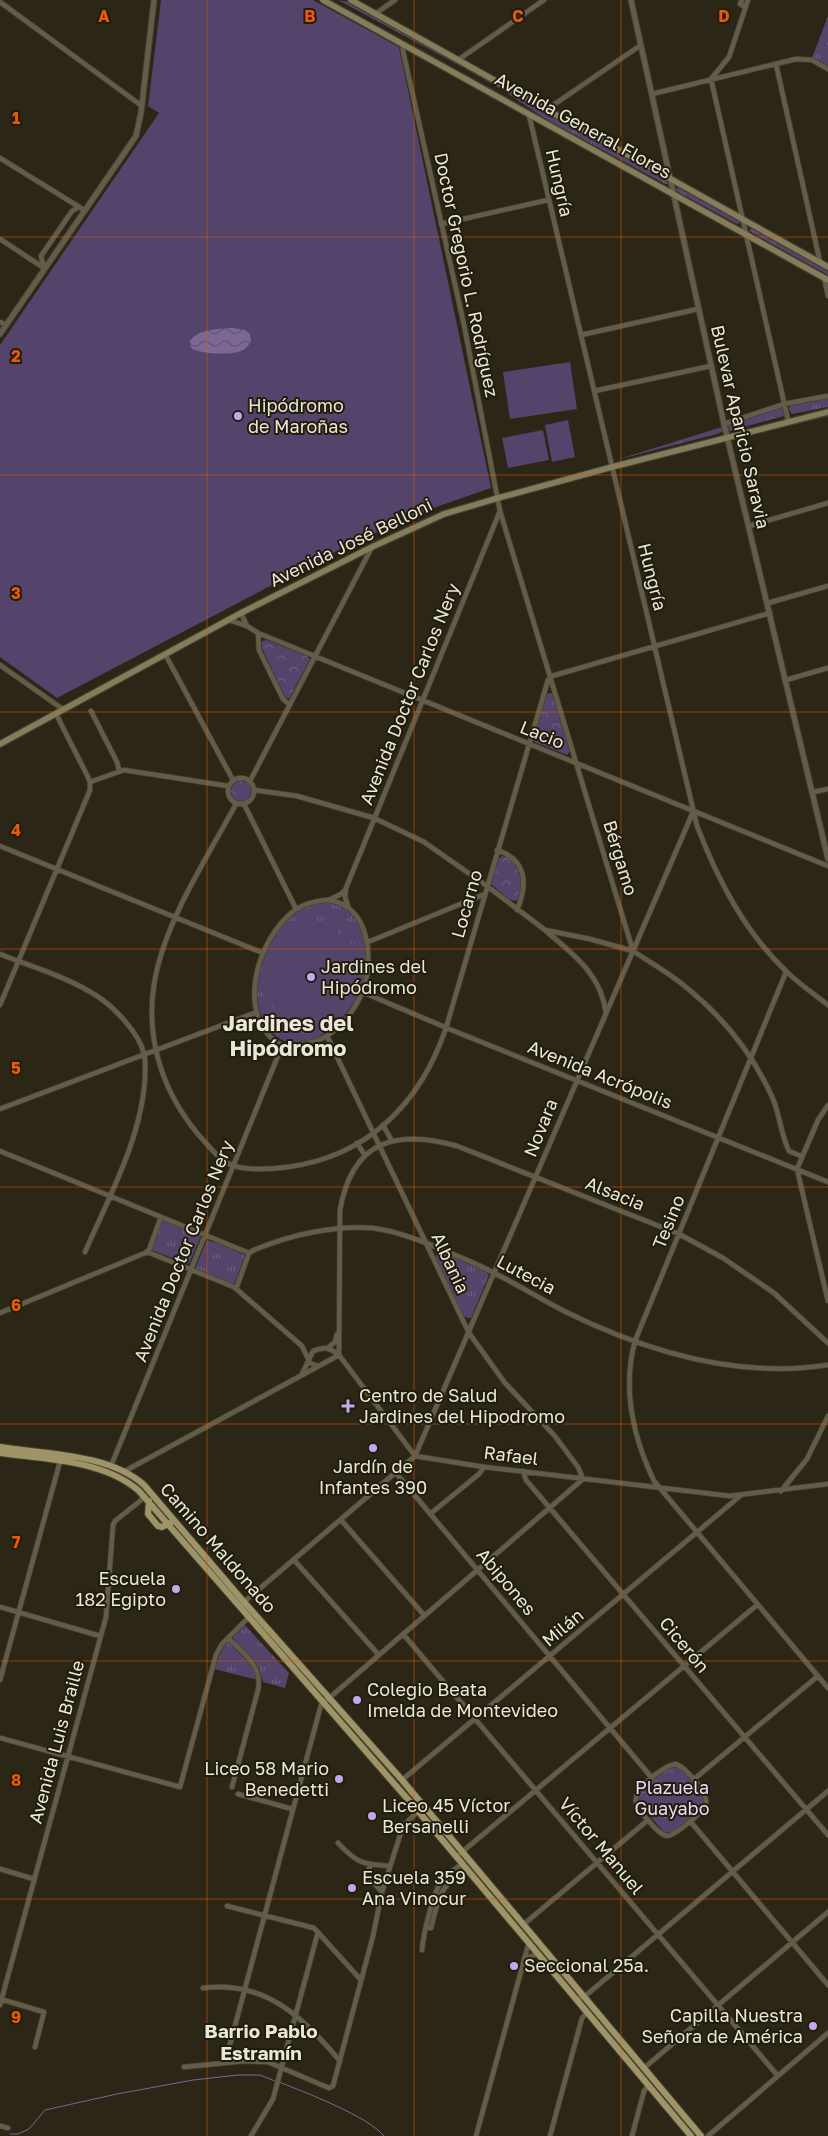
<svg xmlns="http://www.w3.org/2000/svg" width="828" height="2136" font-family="'Golos Text',sans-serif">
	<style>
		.grass { fill: url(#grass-tufts) }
		.forest { fill: url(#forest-crowns) }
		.pitch { fill: #54436a }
		.water { fill: url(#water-waves) }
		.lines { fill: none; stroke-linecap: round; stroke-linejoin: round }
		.stream { stroke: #7c6895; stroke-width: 1 }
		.minor-casing { stroke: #464131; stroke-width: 6 }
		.tertiary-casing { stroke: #464131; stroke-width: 7 }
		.secondary-casing { stroke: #464131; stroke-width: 8 }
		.primary-casing { stroke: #464131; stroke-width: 8 }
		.minor { stroke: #625d48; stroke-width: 4.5 }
		.tertiary { stroke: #625d48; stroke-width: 5 }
		.secondary { stroke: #847c5a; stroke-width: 5.5 }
		.primary { stroke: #9e9467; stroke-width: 6 }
		.grid { fill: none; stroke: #e8590c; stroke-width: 1; stroke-opacity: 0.55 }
		.poi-dot { fill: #c7a6f0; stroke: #211d0b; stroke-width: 2 }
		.labels { text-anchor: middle; stroke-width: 4; stroke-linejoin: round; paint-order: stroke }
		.street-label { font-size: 18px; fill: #e9e6db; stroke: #211d0b }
		.poi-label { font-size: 18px; fill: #e9e6db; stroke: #211d0b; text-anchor: start }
		.park-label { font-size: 18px; fill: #e7dbf8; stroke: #211d0b }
		.neighbourhood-label { font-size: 19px; font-weight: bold; fill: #e9e6db; stroke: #211d0b }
		.district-label { font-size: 22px; font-weight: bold; fill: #e9e6db; stroke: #211d0b }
		.grid-label { font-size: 16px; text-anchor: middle; font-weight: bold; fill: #e8590c; stroke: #211d0b; stroke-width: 4; stroke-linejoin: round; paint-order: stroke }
	</style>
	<defs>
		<pattern id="grass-tufts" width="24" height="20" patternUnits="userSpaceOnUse" patternTransform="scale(1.25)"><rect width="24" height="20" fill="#54436a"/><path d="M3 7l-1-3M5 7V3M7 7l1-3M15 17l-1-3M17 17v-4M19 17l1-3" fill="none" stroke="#6d5e7f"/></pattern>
		<pattern id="forest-crowns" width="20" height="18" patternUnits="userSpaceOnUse" patternTransform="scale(1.25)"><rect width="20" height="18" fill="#54436a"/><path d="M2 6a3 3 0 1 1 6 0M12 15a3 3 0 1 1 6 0" fill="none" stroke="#6d5e7f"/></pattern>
		<pattern id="water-waves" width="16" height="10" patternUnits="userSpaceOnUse" patternTransform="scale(1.25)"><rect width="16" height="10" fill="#7c6895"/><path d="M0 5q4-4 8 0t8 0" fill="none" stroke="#61566c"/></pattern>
	</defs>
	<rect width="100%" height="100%" fill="#2b2615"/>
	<!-- grass -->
	<path class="grass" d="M338 0 349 2 463 66 462 67Z
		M828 16V66L812 58Z
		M467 68 666 180 668 184H665L544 118 501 89 466 69Z
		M679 187 739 221 740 223 737 224 676 191V189Z
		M751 228 828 270V275L749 231Z
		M828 398V407L792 414 789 410 790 405 793 404Z
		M780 407 784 410V416L729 431 728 425Z
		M722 427 723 431 717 434 616 460Z
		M330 902C335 903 344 905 348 908 357 916 363 930 365 941 367 958 366 978 359 993 343 1026 295 1068 266 1025 243 989 265 932 298 911 308 905 319 903 330 902Z
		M162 1220 201 1236 189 1264 151 1250Z
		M207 1240 221 1244 245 1255 235 1283 231 1284 195 1269Z
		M441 1252 486 1271 489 1275 471 1318 464 1317 436 1258 437 1253Z
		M244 1624 289 1673 285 1688 263 1682 259 1668 233 1639V1634Z
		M229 1642 255 1670 258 1680 214 1669 225 1643Z"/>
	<!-- forest -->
	<path class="forest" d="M267 640 307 656 310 659 289 699 285 697 261 646 262 641Z
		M551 693 554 694 571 750 567 755 534 742 533 737 544 698 547 694Z
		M230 791a11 11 0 1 1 22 0a11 11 0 1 1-22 0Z
		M502 856C524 860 523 882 519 899L516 901 510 900 491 884 498 859Z
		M674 1766C686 1770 701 1789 705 1802 699 1813 678 1833 665 1833L638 1803C637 1787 659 1776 669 1767Z"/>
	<!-- pitch -->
	<path class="pitch" d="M161 0H313L399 47 491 488 439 506 356 541 57 698 0 657V345L159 113 148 106Z
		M570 362 577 409 510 419 503 372Z
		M568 420 575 457 552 462 545 425Z
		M543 430 549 460 508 468 502 438Z
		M324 919 340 925 336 935 363 950 365 964 357 992 342 1018C335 1020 328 1025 320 1026 285 1031 278 1010 259 990 262 971 270 929 290 924L291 921 316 927 317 924 322 926Z"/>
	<!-- water -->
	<path class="water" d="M232 328 245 330 250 334 251 341C249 344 247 348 243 350 233 356 199 354 191 348L190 341C198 329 218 329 232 328Z"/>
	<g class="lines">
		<!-- stream -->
		<path class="stream" d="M279 2082C304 2092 368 2116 384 2136
			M10 2134H18L29 2129 45 2110 117 2094 193 2080 238 2075H260L275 2081"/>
		<!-- minor casing -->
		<g class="minor-casing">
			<path id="minor" d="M742 0 740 4 745 7
				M748 0 729 57 711 79 788 420
				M0 2 142 106
				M375 14 395 0
				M403 44V51L464 325 500 511 633 951C651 963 671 974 687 988 724 1018 754 1056 773 1099 780 1116 781 1135 789 1151L801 1156
				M458 60 544 0
				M776 64 820 262
				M652 94 796 59 812 60 828 69
				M546 110 641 45
				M529 115 697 826C718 880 744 931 786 971 799 984 814 994 828 1005
				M0 158 84 210
				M441 224 548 200
				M0 239 44 268
				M44 268 41 256 72 211 79 207
				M824 277 828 296
				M0 322 6 325
				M581 335 698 309
				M594 391 711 366
				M724 424 784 404 828 396
				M749 526 828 503
				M768 603 828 586
				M241 613 247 626
				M229 620 247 626 258 633 828 866
				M258 633 259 650 283 699 290 705
				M165 654 233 780
				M0 665 64 710
				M786 680 828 668
				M91 711 117 762 119 770
				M228 791a13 13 0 1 1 26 0a13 13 0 1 1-26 0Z
				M250 781 372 547
				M90 782 124 770 228 786
				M254 790 297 796 374 818 424 842 487 886 545 930 590 939 633 951
				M813 792 828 789
				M236 804C207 858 163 924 154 985 145 1043 165 1098 204 1141 212 1150 221 1161 232 1165 246 1171 274 1169 288 1167 369 1156 421 1102 446 1028L548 680 552 676 770 613
				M244 804 296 909
				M0 846 263 953
				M497 850C527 860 528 884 517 910
				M327 900C370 904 375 960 362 993 354 1011 340 1029 323 1038 310 1045 296 1046 282 1046 233 1017 257 938 295 910 304 904 316 901 327 900Z
				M329 900 341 894 345 890
				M348 906 345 897 346 888 500 511
				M546 931C574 955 601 974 606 1013
				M368 942 485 894
				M0 954C32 967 68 977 97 996 114 1007 140 1034 144 1054 146 1061 145 1069 145 1077 142 1137 109 1197 85 1252
				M786 972 635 1341C622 1389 633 1437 654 1481L828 1688
				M362 992 454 1031 828 1182
				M0 1005 90 790V782L87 775 56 714
				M828 1105 818 1120 797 1169 828 1301
				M0 1109 257 1012
				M383 1125 392 1141
				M357 1143 364 1154
				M0 1151 249 1253
				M145 1253H150L234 1287 302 1346 310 1363 318 1366
				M236 1289 249 1253 254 1250C290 1235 334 1225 372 1228 396 1231 419 1240 441 1249 459 1257 478 1264 496 1274 520 1286 542 1300 566 1312 647 1352 737 1379 828 1365
				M0 1313 145 1253 149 1250 161 1217
				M329 1347 335 1342 337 1334
				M339 1355 340 1210C352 1142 394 1128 457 1146L679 1234 723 1258 774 1293 828 1343
				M302 1374 313 1351C325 1346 330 1348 339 1355L415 1456
				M415 1456 484 1467 730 1496 828 1484
				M111 1466 282 1046
				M125 1471 339 1355
				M523 1471 526 1480 828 1835
				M396 1473 652 1778
				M781 1491 807 1459 828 1416
				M430 1514 479 1474 484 1467
				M341 1520 424 1615
				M294 1560 378 1654
				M244 1602 415 1456 693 812
				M0 1607 100 1636
				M403 1634 778 2076
				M228 1638C243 1653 263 1666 258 1690L232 1787
				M0 1680 61 1458
				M0 1738 180 1787 216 1655 222 1644 248 1618
				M676 1764C685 1767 707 1792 706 1802 706 1811 675 1835 667 1836 659 1834 654 1827 649 1821 644 1816 637 1809 636 1802 633 1789 664 1765 676 1764Z
				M402 1780 740 1496
				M693 1780 818 1676
				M238 1794 292 1809
				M690 1821 828 1985
				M338 1843C358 1864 362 1864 390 1866
				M456 1857 757 1605
				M371 1865 368 1870V1877L382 1892
				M0 1869 34 1879
				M227 1906 314 1928 361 1980
				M524 1924 648 1820
				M427 1927 431 1928C439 1898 438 1887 466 1870
				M422 1950C423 1936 433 1893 441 1882 446 1874 455 1869 462 1864
				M524 1959 537 1954
				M203 1988C265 1980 303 2017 340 2061
				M0 1999 44 2012 35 2047
				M575 1999 584 1997 828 1791
				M0 2005 106 1617 113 1525 115 1521 145 1497
				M225 2063 321 1705 583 1479 578 1467 554 1435 505 1383 469 1333 327 1036
				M184 2067 245 2061 268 2062 329 2088 333 2086 373 1936 382 1892 403 1826 418 1811
				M644 2068 828 1912
				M0 2126 8 2128
				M251 2136 273 2099 318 1932
				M476 2136 529 1942
				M550 2136 582 2018 587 2013
				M632 2136 644 2091 649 2085
				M708 2136 828 2033"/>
		</g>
		<!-- tertiary casing -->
		<g class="tertiary-casing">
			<path id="tertiary" d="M631 0 724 424 828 859
				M0 334 136 136 141 113 154 0"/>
		</g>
		<!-- secondary casing -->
		<g class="secondary-casing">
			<path id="secondary" d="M323 0 828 280
				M351 0 828 267
				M0 744 241 613 372 547 444 514 498 498 612 467 828 412"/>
		</g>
		<!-- primary casing -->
		<g class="primary-casing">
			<path id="primary" d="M0 1447C45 1454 110 1454 144 1485L244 1602 402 1780 701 2136
				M0 1453C45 1459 104 1460 139 1491L418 1811 691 2136
				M149 1501 148 1514 158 1526 162 1527 172 1522"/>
		</g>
		<!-- minor -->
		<use href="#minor" class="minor"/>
		<!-- tertiary -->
		<use href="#tertiary" class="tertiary"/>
		<!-- secondary -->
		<use href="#secondary" class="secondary"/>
		<!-- primary -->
		<use href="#primary" class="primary"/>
	</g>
	<!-- grid -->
	<path class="grid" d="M207 0V2136M414 0V2136M621 0V2136M0 237H828M0 475H828M0 712H828M0 949H828M0 1187H828M0 1424H828M0 1661H828M0 1899H828"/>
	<!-- markers -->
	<g class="poi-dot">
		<circle cx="238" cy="416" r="5"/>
		<circle cx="311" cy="977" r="5"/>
		<path d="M345.5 1398.5h5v5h5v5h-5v5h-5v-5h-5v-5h5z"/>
		<circle cx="373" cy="1448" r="5"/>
		<circle cx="176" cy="1589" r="5"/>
		<circle cx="357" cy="1700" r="5"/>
		<circle cx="339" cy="1779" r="5"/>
		<circle cx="372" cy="1816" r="5"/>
		<circle cx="352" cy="1888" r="5"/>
		<circle cx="514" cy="1966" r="5"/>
		<circle cx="813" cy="2026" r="5"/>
	</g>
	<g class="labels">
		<!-- street labels -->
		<g class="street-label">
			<text transform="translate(583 126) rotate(29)" y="6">Avenida General Flores</text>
			<text transform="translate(559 183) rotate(77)" y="6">Hungría</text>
			<text transform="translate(466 275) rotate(78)" y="6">Doctor Gregorio L. Rodríguez</text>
			<text transform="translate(740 427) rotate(77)" y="6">Bulevar Aparicio Saravia</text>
			<text transform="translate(351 543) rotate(-26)" y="6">Avenida José Belloni</text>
			<text transform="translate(652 577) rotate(76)" y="6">Hungría</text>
			<text transform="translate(410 694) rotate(-68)" y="6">Avenida Doctor Carlos Nery</text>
			<text transform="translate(542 735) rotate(22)" y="6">Lacio</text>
			<text transform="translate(620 858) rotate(73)" y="6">Bérgamo</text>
			<text transform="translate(467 904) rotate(-74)" y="6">Locarno</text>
			<text transform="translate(600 1075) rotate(22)" y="6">Avenida Acrópolis</text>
			<text transform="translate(541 1128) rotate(-68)" y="6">Novara</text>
			<text transform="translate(615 1194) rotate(22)" y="6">Alsacia</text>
			<text transform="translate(669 1222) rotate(-68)" y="6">Tesino</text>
			<text transform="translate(184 1251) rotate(-68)" y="6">Avenida Doctor Carlos Nery</text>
			<text transform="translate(450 1263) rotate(65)" y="6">Albania</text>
			<text transform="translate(526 1275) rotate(28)" y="6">Lutecia</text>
			<text transform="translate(511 1456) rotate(7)" y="6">Rafael</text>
			<text transform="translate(218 1548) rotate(49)" y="6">Camino Maldonado</text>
			<text transform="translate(506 1582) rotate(50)" y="6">Abipones</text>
			<text transform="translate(563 1628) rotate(-40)" y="6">Milán</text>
			<text transform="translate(684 1645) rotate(50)" y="6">Cicerón</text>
			<text transform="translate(57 1742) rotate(-75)" y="6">Avenida Luis Braille</text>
			<text transform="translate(601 1846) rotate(50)" y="6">Víctor Manuel</text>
		</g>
		<!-- poi labels -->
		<g class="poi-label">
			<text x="248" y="412">Hipódromo<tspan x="248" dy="21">de Maroñas</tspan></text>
			<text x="321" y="973">Jardines del<tspan x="321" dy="21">Hipódromo</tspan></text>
			<text x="359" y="1402">Centro de Salud<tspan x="359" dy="21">Jardines del Hipodromo</tspan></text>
			<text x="373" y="1473" text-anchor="middle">Jardín de<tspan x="373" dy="21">Infantes 390</tspan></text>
			<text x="166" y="1585" text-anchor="end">Escuela<tspan x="166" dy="21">182 Egipto</tspan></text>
			<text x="367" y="1696">Colegio Beata<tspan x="367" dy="21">Imelda de Montevideo</tspan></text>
			<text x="329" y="1775" text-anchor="end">Liceo 58 Mario<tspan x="329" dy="21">Benedetti</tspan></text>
			<text x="382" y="1812">Liceo 45 Víctor<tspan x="382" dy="21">Bersanelli</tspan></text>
			<text x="362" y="1884">Escuela 359<tspan x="362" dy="21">Ana Vinocur</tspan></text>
			<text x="524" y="1972">Seccional 25a.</text>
			<text x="803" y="2022" text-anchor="end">Capilla Nuestra<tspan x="803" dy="21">Señora de América</tspan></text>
		</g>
		<!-- park labels -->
		<g class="park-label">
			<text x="672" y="1794">Plazuela<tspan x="672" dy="21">Guayabo</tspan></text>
		</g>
		<!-- neighbourhood labels -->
		<g class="neighbourhood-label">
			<text x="261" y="2038">Barrio Pablo<tspan x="261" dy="22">Estramín</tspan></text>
		</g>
		<!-- district labels -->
		<g class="district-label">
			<text x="288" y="1031">Jardines del<tspan x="288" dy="25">Hipódromo</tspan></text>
		</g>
	</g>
	<g class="grid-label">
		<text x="104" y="22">A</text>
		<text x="310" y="22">B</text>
		<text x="518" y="22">C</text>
		<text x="724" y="22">D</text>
		<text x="16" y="124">1</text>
		<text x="16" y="362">2</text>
		<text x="16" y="599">3</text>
		<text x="16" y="836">4</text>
		<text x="16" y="1074">5</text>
		<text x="16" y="1311">6</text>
		<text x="16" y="1548">7</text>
		<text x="16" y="1786">8</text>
		<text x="16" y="2023">9</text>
	</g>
</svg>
